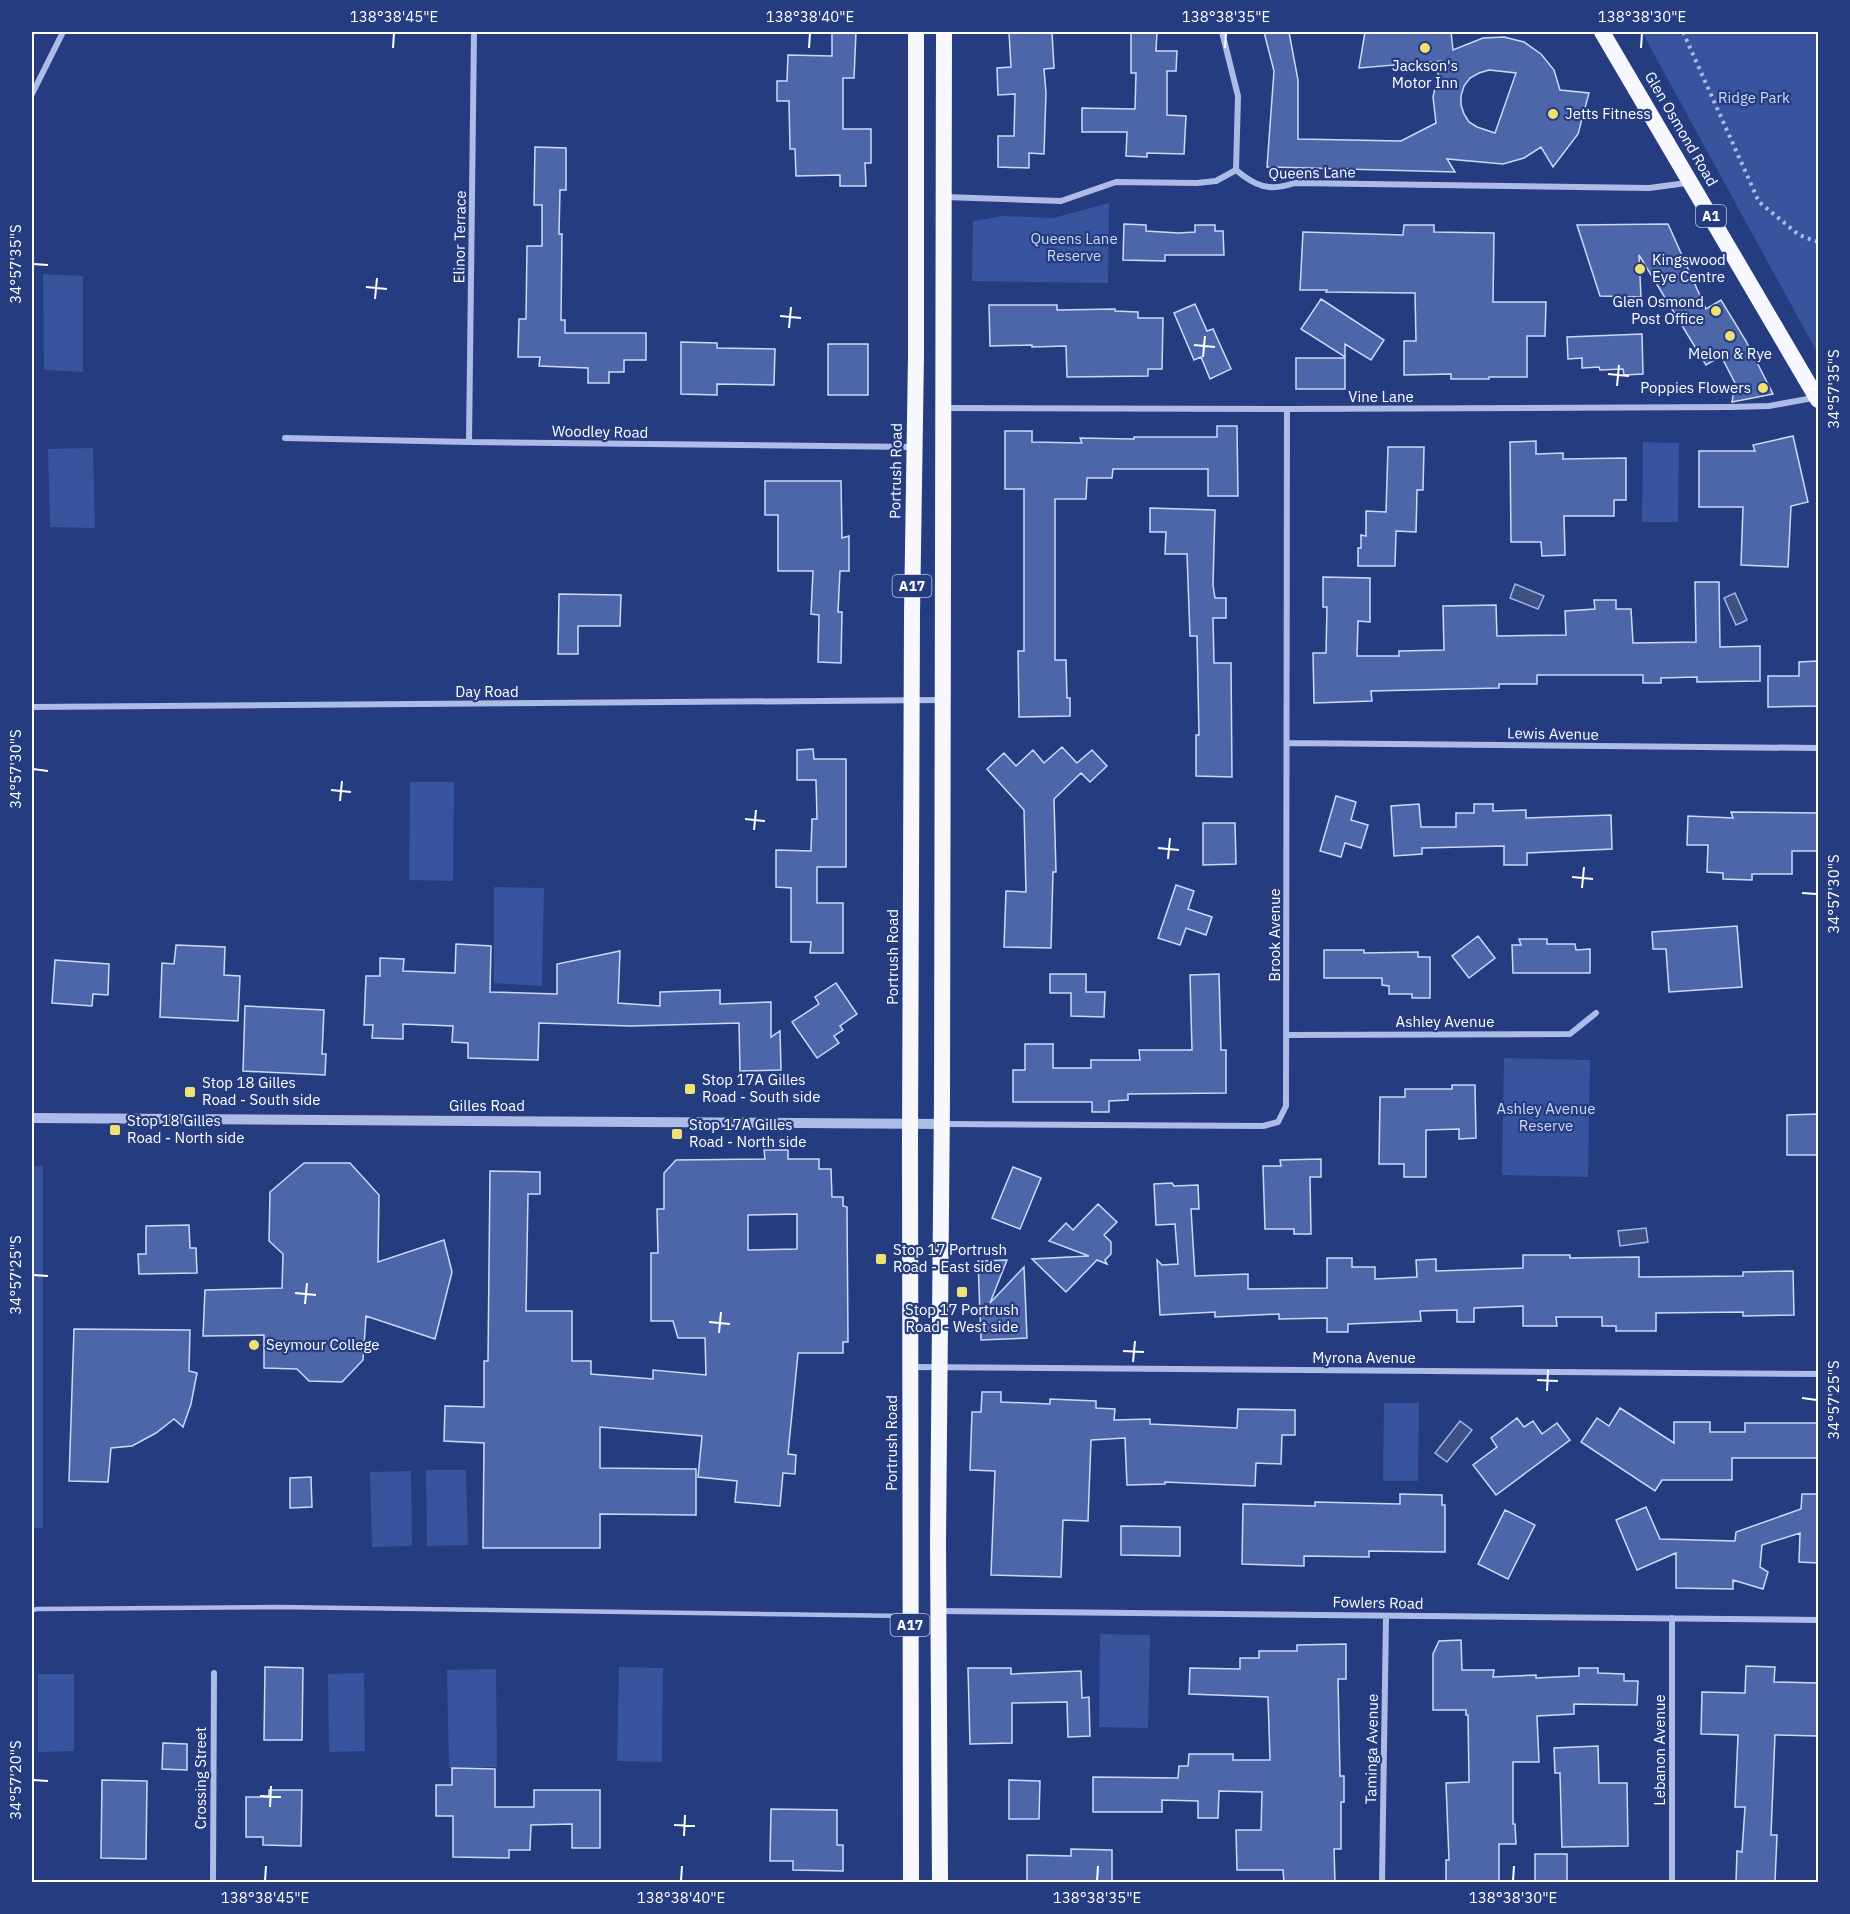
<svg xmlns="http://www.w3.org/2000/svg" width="1850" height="1914" font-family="'IBM Plex Sans',sans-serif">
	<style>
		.green { fill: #39549e }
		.water { fill: #405083; stroke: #a0b4e7; stroke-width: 1.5 }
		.building { fill: #4d66a9; stroke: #cfd9f5; stroke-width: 1.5; fill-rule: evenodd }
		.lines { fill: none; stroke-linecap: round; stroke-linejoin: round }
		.path { stroke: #acbce6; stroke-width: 4; stroke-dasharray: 3 4.5; stroke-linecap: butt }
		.service { stroke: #acbce6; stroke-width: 4.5 }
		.minor { stroke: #acbce6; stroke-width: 6 }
		.tertiary { stroke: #acbce6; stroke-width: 10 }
		.trunk { stroke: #f6f8fe; stroke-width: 16 }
		.ticks { fill: none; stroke: #fff; stroke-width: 2 }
		.poi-dot { fill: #f0e270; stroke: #253c80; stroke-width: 2 }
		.labels { text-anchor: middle; stroke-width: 4.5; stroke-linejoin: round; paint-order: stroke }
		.shield { fill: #253c80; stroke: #bec4d9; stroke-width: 1.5 }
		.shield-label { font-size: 14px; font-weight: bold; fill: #fff }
		.poi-label { font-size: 15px; fill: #fff; stroke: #253c80; text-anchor: start }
		.park-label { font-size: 15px; fill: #cfd9f5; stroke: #253c80 }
		.street-label { font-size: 15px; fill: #fff; stroke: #253c80 }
		.neatline { fill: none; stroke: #fff; stroke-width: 2 }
		.ticks-label { font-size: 15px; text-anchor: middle; fill: #fff }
	</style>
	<rect width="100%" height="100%" fill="#253c80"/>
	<!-- green -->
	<path class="green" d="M1642 32H1818V354Z
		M1109 203 1108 283 972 281 973 221 1002 216 1053 218Z
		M43 274 83 276V372L44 370Z
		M1643 442 1679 443 1678 522H1642Z
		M93 448 95 528 50 527 48 449Z
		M410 782H454L453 881 409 880Z
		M494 887 544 888 542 986 494 983Z
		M1504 1058 1590 1060 1588 1177 1502 1175Z
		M32 1166H43V1528H32Z
		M1384 1403H1419L1418 1481H1383Z
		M426 1470H466L468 1545 427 1546Z
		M411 1471 412 1546 372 1547 370 1472Z
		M1100 1634 1150 1635 1148 1728 1099 1727Z
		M619 1667 663 1668 662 1762 617 1761Z
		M496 1669 497 1767 449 1768 447 1670Z
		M364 1673 365 1751 329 1752 328 1674Z
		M38 1674H74V1751L38 1752Z"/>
	<!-- water -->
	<path class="water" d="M1515 584 1544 596 1538 609 1510 598Z
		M1735 593 1747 620 1736 625 1724 598Z
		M1646 1228 1648 1242 1620 1246 1618 1231Z
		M1460 1421 1472 1430 1447 1462 1435 1453Z"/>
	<!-- building -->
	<path class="building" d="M832 32H856L854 78H843V129H871V163H865L866 186H840V175L796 176 795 149H790L789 101H777V81H787L788 55 832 56Z
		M1009 32H1052L1054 68 1044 69 1046 93 1044 154 1029 153V168L998 167V136H1014L1015 94 998 95 997 68 1011 67Z
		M1131 32H1157L1156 51H1177L1176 71H1167V115L1186 116 1184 154 1147 153V157L1126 156 1127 132H1082V108L1135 109 1136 73H1131Z
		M1264 32H1289L1298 80V139L1401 141 1436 123 1433 97 1441 61 1359 68 1365 32H1451L1453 50 1483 38 1504 37 1524 42 1541 54 1554 70 1560 90 1589 93 1578 134 1553 167 1541 147 1524 158 1503 164 1447 159 1455 172 1267 167 1274 71ZM1489 70 1516 73 1495 133 1477 127 1469 122 1464 114 1461 105V96L1464 86 1470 78 1479 73Z
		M535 147 566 148V190H560L559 234H562L561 320H565V333H646V360H624V372H609V383H588V368L539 366 540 357H518L519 319H526L527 246H542V205H534Z
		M1124 224 1146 225V231L1179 233 1195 232V225H1215V231H1223L1224 255H1165V261L1123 260Z
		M1668 224 1706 309 1721 300 1746 341 1773 394 1732 402 1735 383 1721 356 1706 365 1639 255 1641 297 1600 296 1577 225Z
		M1404 225H1434V232L1494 233 1493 302H1546L1545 336H1527V377H1489V379H1451V374L1404 375V341H1416L1415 293 1326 292 1327 290H1300L1303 232 1403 235Z
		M1321 299 1384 340 1371 360 1345 344V357L1301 329Z
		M1195 304 1207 331 1213 329 1231 369 1210 379 1201 357 1194 360 1174 313Z
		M989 305H1057V310L1115 309V311L1138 312V318H1163L1162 369H1148V376L1067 377 1066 346 1032 347V345L990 346Z
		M1642 334 1643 374 1624 375 1623 369 1600 370 1599 367 1582 368V358L1568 359 1567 337Z
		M681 342 717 343V348L775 349 774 385 717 384V395L681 394Z
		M828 344H868V395H828Z
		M1296 358H1345V389H1296Z
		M1217 426H1237L1238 496H1208V469H1113L1112 478H1087L1086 499H1055V660H1066L1067 698H1070V716L1019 717 1018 651H1024V489H1005V431H1032V442L1082 443 1080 438 1134 439V437H1217Z
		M1793 436 1808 502 1791 506 1788 567 1741 565 1743 507H1699V451H1755L1753 445Z
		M1536 441V454L1563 453V459L1626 458V500H1614V516H1564L1565 555 1542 556 1541 542H1511L1510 442Z
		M1388 447H1424L1423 490H1417L1416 532 1396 531 1395 566H1358V548H1361V535L1366 536V511L1386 512Z
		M765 481H841L842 538 849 536V571H840L838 612H842L841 663 818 662 819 615 811 614 813 571H778V515H765Z
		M1150 508 1215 510 1213 585 1215 598H1226V618H1213L1214 663H1231L1232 777 1196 776V735H1199L1197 636H1190L1187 554H1165L1166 532H1150Z
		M1323 577 1370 578V622L1358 621 1357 656H1399V651L1444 650 1443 606 1496 605 1497 636 1566 635 1565 611 1595 609 1594 600H1616V609H1631L1633 643 1696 642 1695 582H1719L1720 647 1760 646V681L1697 682V677L1661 678V683H1643V675H1537V684H1499V688L1371 691 1372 701 1314 703 1313 653H1326L1327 607H1323Z
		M559 594 621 595 620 626H578V654H558Z
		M1818 661V706L1768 707V676H1799V662Z
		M1062 747 1077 763 1092 750 1107 766 1090 782 1081 773 1054 799 1056 872H1053L1051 948 1004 947 1006 891 1026 892 1024 810 987 769 1004 753 1016 766 1033 750 1044 763Z
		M813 749 814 759H846V867H817V903H843V953H810L811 942H791V888L776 887V850L811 851 812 819H817L816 780H797V750Z
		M1336 796 1356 802 1351 820 1368 825 1361 848 1345 843 1341 857 1320 851Z
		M1419 804 1421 827H1456V813H1474V804H1493V811L1526 810V818L1611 815 1612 849 1527 853V865H1504V846L1422 848V854L1394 856 1391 806Z
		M1731 812 1818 813V851H1792V874H1752V880L1723 879V873L1707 872 1708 845H1687L1688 816 1733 818Z
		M1203 823H1235L1236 864 1203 865Z
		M1176 885 1194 891 1188 909 1212 917 1206 935 1186 928 1180 945 1158 938Z
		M1737 926 1742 987 1669 992 1666 949H1653L1652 932Z
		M1478 936 1495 958 1469 978 1452 956Z
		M1519 939H1547V944H1575L1576 950 1590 949V973H1513L1512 945H1521Z
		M456 944 491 946 490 992 557 994V964L620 951 618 1003 660 1006V992L720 990V1004L771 1002V1037L780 1031 781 1070 740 1071 739 1023 630 1026 539 1023 538 1060 468 1058V1043L452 1042 453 1026 403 1024V1039L372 1038 373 1025H364L366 976H380V958L404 959 403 971 455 973Z
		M176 945 225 947 224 975 240 976 238 1021 160 1017 162 963 174 964Z
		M1324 950H1364V953L1418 952V957H1430V998H1412V994H1389V986L1382 985V978H1324Z
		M55 960 109 964 108 995 93 994 92 1006 52 1003Z
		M1050 974H1086V992H1105L1104 1017 1071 1016V993H1050Z
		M1219 974 1221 1050H1226V1093L1128 1094V1100L1109 1101V1112H1092V1102H1013V1070H1025V1044H1053V1068H1091V1060H1140L1139 1050H1192L1190 975Z
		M836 983 857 1014 840 1026 843 1030 834 1036 839 1043 817 1058 792 1022 819 1004 815 997Z
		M245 1006 324 1010 322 1054H326L325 1075 243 1071Z
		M1452 1085H1475L1476 1138 1459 1139V1129L1426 1130V1177H1404V1164H1379L1380 1097H1405V1089H1452Z
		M1818 1114V1155H1787V1115Z
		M764 1150H788V1159H819V1169H831L832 1197H843V1206L847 1207 848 1342H843V1353H798L788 1454 796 1455 795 1474 783 1473 780 1506 735 1502 737 1481 698 1477 702 1436 600 1427V1468L696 1469V1515L600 1514V1548H483L484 1443 444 1441 445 1406 484 1407V1361H488L490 1171 540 1172V1194H528L526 1311H572V1361H591V1374L653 1379V1370L706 1375 705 1338H678L673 1321H651V1253H658L657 1209H664V1173L676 1160 765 1159ZM797 1214V1249L748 1250V1215Z
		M1321 1159V1177H1310L1311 1234H1294V1229H1265L1263 1166H1281L1280 1160Z
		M304 1163H350L379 1195 378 1262 444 1240 452 1272 435 1339 366 1316 363 1360 342 1382 309 1381 297 1369 264 1368V1335L203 1336 205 1290 282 1288 283 1254 269 1241 270 1192Z
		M1013 1167 1041 1178 1020 1229 992 1218Z
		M1172 1183 1174 1186 1198 1185 1199 1209H1191L1195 1276 1248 1274V1289L1327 1288V1258H1352V1267H1375V1279L1417 1277 1416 1260 1436 1259V1271L1523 1268V1255H1570V1258L1639 1257V1277L1743 1276V1272L1793 1271 1794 1315 1743 1316V1312L1656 1313V1331H1616V1326H1602V1317H1556L1557 1326H1523V1306L1474 1308V1322H1457V1310L1420 1311 1421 1321 1348 1324V1332H1327V1318L1279 1319V1314L1215 1317V1312L1160 1315 1157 1260 1162 1265 1178 1264 1175 1224 1156 1225 1154 1184Z
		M1098 1204 1117 1222 1104 1235 1111 1242V1254L1105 1260 1107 1264 1097 1260 1066 1292 1032 1259 1089 1256 1049 1241 1066 1223 1073 1230Z
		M189 1225 190 1248H196L197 1273 139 1274 138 1254H146V1226Z
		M1007 1260 990 1303 1024 1267 1027 1338 981 1340 978 1261Z
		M74 1329 190 1330 189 1371 197 1373 191 1404 183 1427 174 1419 156 1433 132 1446 111 1448 108 1482 69 1481Z
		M982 1392H1001V1402L1050 1404V1399L1096 1401V1408L1115 1409 1114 1420 1150 1419V1424L1237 1428 1238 1409 1295 1410V1435H1282L1281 1464 1256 1463 1255 1486 1165 1482V1484L1127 1485 1125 1438 1091 1440 1088 1521 1063 1520 1061 1577 991 1575 995 1471 970 1470 972 1412H981Z
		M1620 1408 1674 1443V1422H1710V1432H1745V1423H1818V1458H1732V1480H1662L1655 1491 1581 1442 1597 1418 1609 1426Z
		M1517 1418 1524 1427 1533 1421 1542 1434 1557 1423 1570 1440 1496 1495 1473 1465 1497 1447 1491 1438Z
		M311 1477 312 1507 290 1508V1478Z
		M1400 1494 1442 1495V1505H1445V1552L1369 1551V1557L1304 1556V1566L1242 1564 1243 1504 1315 1506V1502L1400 1504Z
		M1802 1494H1818V1563L1799 1562 1800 1533 1762 1545 1760 1567 1768 1572 1763 1589 1733 1580V1589L1676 1588V1553L1637 1570 1616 1520 1646 1507 1660 1539 1735 1541 1736 1532 1801 1509Z
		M1505 1510 1535 1525 1508 1579 1478 1564Z
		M1121 1526 1180 1527V1556L1121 1555Z
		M1461 1640 1462 1670H1494L1493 1677 1536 1675V1678L1579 1676V1668H1598V1673L1624 1674V1681H1638L1637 1705 1574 1704V1714L1537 1716 1539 1762H1513V1824H1515L1516 1844H1499V1882H1446V1860H1449L1446 1783 1469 1782 1468 1715H1466V1710H1433V1654L1439 1641Z
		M1346 1644V1679H1338L1340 1776H1344V1802H1341V1849H1334L1335 1882H1284L1283 1870H1237L1236 1830H1261L1262 1792 1219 1791 1218 1818H1198V1801L1162 1800V1812H1093V1777L1178 1778 1179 1766H1188L1189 1754H1233V1760H1270L1268 1697 1189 1694 1190 1668 1240 1669V1658H1259V1651H1297V1645Z
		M1746 1666 1775 1667 1774 1682 1818 1683V1736L1775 1735 1771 1835H1777L1775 1882H1736L1737 1851 1742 1852 1745 1807H1735L1738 1735 1701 1734 1702 1692 1745 1693Z
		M265 1667 303 1668 302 1740H264Z
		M968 1668H1011V1674L1081 1671 1082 1698 1089 1697 1090 1736 1068 1737 1067 1702 1012 1703V1743L970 1744Z
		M163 1743 187 1744V1770L162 1769Z
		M1598 1746 1599 1783H1627L1628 1846 1562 1847 1560 1773H1555L1554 1748Z
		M452 1768 495 1769V1807H534V1790H600V1848H572V1824L531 1825 530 1850H509V1858L453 1857V1816H436V1785H452Z
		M102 1780 147 1781 146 1859 101 1858Z
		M1009 1780 1040 1781 1039 1819H1009Z
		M269 1790H302L301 1846 263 1845V1837H246V1797H269Z
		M771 1809 837 1810V1845H843V1871L793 1870V1861H770Z
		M1071 1849 1112 1850V1882H1027V1855L1071 1856Z
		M1535 1854H1567V1882H1535Z"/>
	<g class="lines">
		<!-- path -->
		<path class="path" d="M1683 32 1759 202 1799 235 1818 242"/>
		<!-- service -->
		<path class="service" d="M32 1610 38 1609 276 1607 907 1616"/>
		<!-- minor -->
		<path class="minor" d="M1222 32 1238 96 1236 170
			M32 94 63 32
			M945 197 1061 201 1116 182 1197 183 1216 181 1236 170C1255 186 1269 192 1294 183L1649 188 1687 183
			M945 408 1287 409 1731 407 1769 406 1813 398
			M285 438 469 442 914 447
			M469 442 474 32
			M32 707 942 700
			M1287 743 1818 748
			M1287 1035 1570 1034 1596 1013
			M944 1124 1263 1126 1278 1122 1286 1106 1287 409
			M913 1367 1818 1374
			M939 1611 1818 1620
			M1672 1618V1882
			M213 1882 214 1673
			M1382 1882 1386 1616"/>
		<!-- tertiary -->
		<path class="tertiary" d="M32 1118 942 1124"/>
		<!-- trunk -->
		<path class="trunk" d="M1602 32 1818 400
			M911 1882 910 1141 912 614 916 355V32
			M940 1882 938 1541 942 1101 944 32"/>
	</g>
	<!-- ticks -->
	<path class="ticks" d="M393 48 394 33M809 48 810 33M1225 48 1226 33M1641 48 1642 33M33 264 48 265M366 287 387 289M375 299 377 278M780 316 801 318M789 328 791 307M1194 345 1215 347M1203 357 1205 336M1608 374 1629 376M1617 386 1619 365M1802 388 1817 389M33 769 48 771M331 790 351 792M340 801 342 781M745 819 765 821M754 830 756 810M1158 848 1179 850M1168 859 1170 838M1572 877 1593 879M1582 888 1584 867M1802 893 1817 894M33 1275 48 1276M295 1293 316 1295M305 1304 307 1283M709 1322 730 1324M719 1333 721 1312M1123 1351 1144 1352M1133 1362 1135 1341M1537 1380 1558 1381M1547 1391 1548 1370M1802 1398 1817 1400M33 1780 48 1781M260 1796 281 1797M270 1807 271 1786M674 1825 695 1826M684 1836 685 1815M265 1881 266 1866M681 1881 682 1866M1097 1881 1098 1866M1513 1881 1514 1866"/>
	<!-- markers -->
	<g class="poi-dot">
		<circle cx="1425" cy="48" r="6"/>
		<circle cx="1553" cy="114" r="6"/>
		<circle cx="1640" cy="269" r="6"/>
		<circle cx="1716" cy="311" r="6"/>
		<circle cx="1730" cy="336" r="6"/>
		<circle cx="1763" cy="388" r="6"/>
		<rect x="684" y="1083" width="12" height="12" rx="3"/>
		<rect x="184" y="1086" width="12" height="12" rx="3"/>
		<rect x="109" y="1124" width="12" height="12" rx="3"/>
		<rect x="671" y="1128" width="12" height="12" rx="3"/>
		<rect x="875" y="1253" width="12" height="12" rx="3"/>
		<rect x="956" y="1286" width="12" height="12" rx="3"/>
		<circle cx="254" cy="1345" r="6"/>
	</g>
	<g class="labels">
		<!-- shield labels -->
		<g class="shield">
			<rect x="1696" y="205" width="30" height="22" rx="4.5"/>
			<rect x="892.5" y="575" width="39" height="22" rx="4.5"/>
			<rect x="890.5" y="1614" width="39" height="22" rx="4.5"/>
		</g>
		<g class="shield-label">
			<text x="1711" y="221">A1</text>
			<text x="912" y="591">A17</text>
			<text x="910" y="1630">A17</text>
		</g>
		<!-- poi labels -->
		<g class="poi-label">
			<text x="1425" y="71" text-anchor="middle">Jackson's<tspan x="1425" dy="17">Motor Inn</tspan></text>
			<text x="1565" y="119">Jetts Fitness</text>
			<text x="1652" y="265">Kingswood<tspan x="1652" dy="17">Eye Centre</tspan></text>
			<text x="1704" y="307" text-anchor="end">Glen Osmond<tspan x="1704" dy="17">Post Office</tspan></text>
			<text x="1730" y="359" text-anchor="middle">Melon &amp; Rye</text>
			<text x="1751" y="393" text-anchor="end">Poppies Flowers</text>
			<text x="702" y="1085">Stop 17A Gilles<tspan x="702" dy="17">Road - South side</tspan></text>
			<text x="202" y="1088">Stop 18 Gilles<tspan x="202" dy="17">Road - South side</tspan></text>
			<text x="127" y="1126">Stop 18 Gilles<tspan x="127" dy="17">Road - North side</tspan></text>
			<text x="689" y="1130">Stop 17A Gilles<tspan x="689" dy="17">Road - North side</tspan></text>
			<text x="893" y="1255">Stop 17 Portrush<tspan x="893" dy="17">Road - East side</tspan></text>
			<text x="962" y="1315" text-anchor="middle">Stop 17 Portrush<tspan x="962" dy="17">Road - West side</tspan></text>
			<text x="266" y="1350">Seymour College</text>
		</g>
		<!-- park labels -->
		<g class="park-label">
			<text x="1754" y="103">Ridge Park</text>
			<text x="1074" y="244">Queens Lane<tspan x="1074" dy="17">Reserve</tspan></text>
			<text x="1546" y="1114">Ashley Avenue<tspan x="1546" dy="17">Reserve</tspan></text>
		</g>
		<!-- street labels -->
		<g class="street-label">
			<text transform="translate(1681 129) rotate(60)" y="5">Glen Osmond Road</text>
			<text transform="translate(1312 173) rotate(-1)" y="5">Queens Lane</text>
			<text transform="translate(460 237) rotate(-89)" y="5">Elinor Terrace</text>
			<text x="1381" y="402">Vine Lane</text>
			<text transform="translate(600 432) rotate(1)" y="5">Woodley Road</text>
			<text transform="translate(896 471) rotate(-89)" y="5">Portrush Road</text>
			<text x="487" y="697">Day Road</text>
			<text transform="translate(1553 734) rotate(1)" y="5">Lewis Avenue</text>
			<text transform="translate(1275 935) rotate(-90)" y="5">Brook Avenue</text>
			<text transform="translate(893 957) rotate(-90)" y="5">Portrush Road</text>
			<text x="1445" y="1027">Ashley Avenue</text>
			<text x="487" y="1111">Gilles Road</text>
			<text x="1364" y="1363">Myrona Avenue</text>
			<text transform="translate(892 1443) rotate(-90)" y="5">Portrush Road</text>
			<text transform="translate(1378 1603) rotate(1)" y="5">Fowlers Road</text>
			<text transform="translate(1372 1749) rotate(-89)" y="5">Taminga Avenue</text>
			<text transform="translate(1660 1750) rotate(-90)" y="5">Lebanon Avenue</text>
			<text transform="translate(201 1778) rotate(-90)" y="5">Crossing Street</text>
		</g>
	</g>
	<!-- border -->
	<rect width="1850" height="1914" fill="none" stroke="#253c80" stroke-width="66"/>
	<rect x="33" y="33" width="1784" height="1848" class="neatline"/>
	<g class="ticks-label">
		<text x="394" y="22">138°38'45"E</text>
		<text x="810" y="22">138°38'40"E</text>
		<text x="1226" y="22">138°38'35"E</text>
		<text x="1642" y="22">138°38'30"E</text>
		<text transform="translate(16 264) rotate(-90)" y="5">34°57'35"S</text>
		<text transform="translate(1834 389) rotate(-90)" y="5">34°57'35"S</text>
		<text transform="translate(16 769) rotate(-90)" y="5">34°57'30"S</text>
		<text transform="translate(1834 894) rotate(-90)" y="5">34°57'30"S</text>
		<text transform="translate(16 1275) rotate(-90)" y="5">34°57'25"S</text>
		<text transform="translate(1834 1400) rotate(-90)" y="5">34°57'25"S</text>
		<text transform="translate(16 1780) rotate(-90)" y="5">34°57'20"S</text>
		<text x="265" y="1903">138°38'45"E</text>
		<text x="681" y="1903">138°38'40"E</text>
		<text x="1097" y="1903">138°38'35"E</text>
		<text x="1513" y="1903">138°38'30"E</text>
	</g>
</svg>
